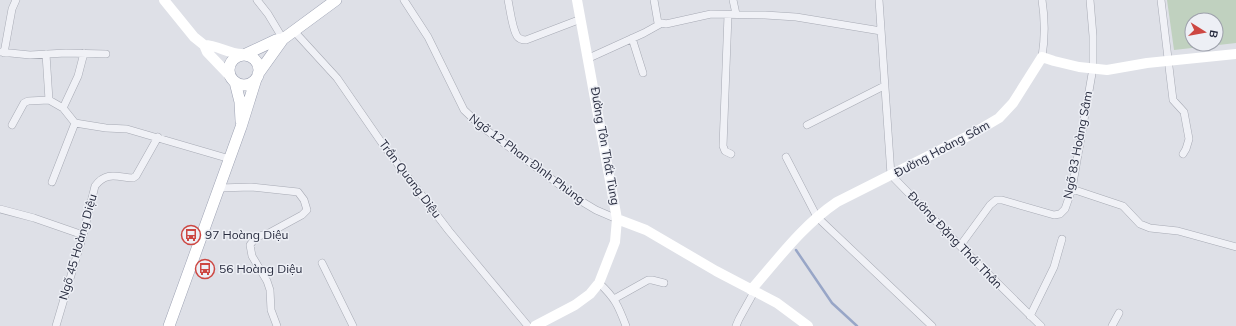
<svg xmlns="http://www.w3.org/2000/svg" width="1236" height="326" font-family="Mulish,sans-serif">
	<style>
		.green { fill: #c0d1bf; fill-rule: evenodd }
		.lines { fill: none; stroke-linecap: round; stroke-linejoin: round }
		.stream { stroke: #98a6c7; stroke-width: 2.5 }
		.street-casing { stroke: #a7aab4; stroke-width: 8 }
		.primary-casing { stroke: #9da2b3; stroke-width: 12 }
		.street { stroke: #f0f1f6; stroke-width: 7 }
		.secondary { stroke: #fff; stroke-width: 10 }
		.primary { stroke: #fff; stroke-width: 11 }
		.labels { text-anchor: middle; stroke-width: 3; stroke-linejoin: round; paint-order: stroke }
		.street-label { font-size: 12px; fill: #272b3e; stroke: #edeff5 }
		.poi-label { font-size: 12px; fill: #272b3e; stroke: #edeff5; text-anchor: start }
	</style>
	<rect width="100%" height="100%" fill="#dee0e7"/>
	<!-- green -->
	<path class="green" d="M1167 0H1236V43L1174 50ZM1192 20H1216V44H1192Z"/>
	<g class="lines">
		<!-- stream -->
		<path class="stream" d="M796 250 832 303 857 326"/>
		<!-- street casing -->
		<g class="street-casing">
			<path id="street" d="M257 0 268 14 283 39
				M404 0 428 37 464 110 481 126 581 201 596 210 617 219
				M508 0C510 9 512 28 517 36 519 39 522 40 526 40L581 19
				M654 0 658 23H662
				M733 0 736 14
				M879 0 891 175 960 246 1041 326
				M1042 0C1045 19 1045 38 1042 57
				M1161 0 1173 100 1184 112 1189 139 1186 149 1183 154
				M728 15 723 146 725 151 731 154
				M294 31 337 78 384 146 449 231 528 326
				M632 38 643 73
				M0 52 30 55 66 53 106 54
				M4 53 12 9 16 0
				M46 54 49 100
				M589 58 644 33 662 23 666 24 711 14 765 15 796 17 881 31
				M63 108 78 76 84 53
				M12 125 24 103 28 101 49 100 63 108 75 123 106 128 127 129 230 159
				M807 125 884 86
				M786 157 817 217 932 326
				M52 182 75 123
				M219 188 251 187 298 192 304 200 307 210 302 215 269 233 256 237 250 245 252 256 267 281 270 290 271 310 277 326
				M1072 189 1123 206 1140 224 1150 228 1178 231 1236 247
				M0 209 34 218 83 235
				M960 246 990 205 996 200H1002L1054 215 1060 214 1065 209 1072 189 1093 68V36L1090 0
				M322 263 353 326
				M599 283C615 298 618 305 626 326
				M614 299 648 280H652L664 283
				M1030 316 1054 267 1062 239
				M56 326 83 235 95 186C106 171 117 177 133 178L136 176 158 137
				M736 326 739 319 754 292
				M1112 326 1119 313"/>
		</g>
		<!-- primary casing -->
		<g class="primary-casing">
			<path id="primary" d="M246 54 276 40 283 39
				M229 70a15 15 0 1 1 30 0a15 15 0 1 1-30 0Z
				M258 74 283 39 336 0
				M235 82 240 102 241 121
				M169 326 241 127 256 79"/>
		</g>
		<!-- street -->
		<use href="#street" class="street"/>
		<!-- secondary -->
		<path class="secondary" d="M164 0 194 37 204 45 207 52 229 75
			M204 45C218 45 228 54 242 54
			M617 219 646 230 716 271 777 303 808 326
			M751 290C778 259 803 225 837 202L972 134 999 118 1013 103 1042 57 1054 61 1079 67 1107 70 1147 63 1236 54
			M535 326 575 305 590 294 599 283 615 242 617 219 577 0"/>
		<!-- primary -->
		<use href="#primary" class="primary"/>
	</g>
	<!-- icons -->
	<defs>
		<g id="bus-ring" transform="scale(1)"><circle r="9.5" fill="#edeff5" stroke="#cd4742" stroke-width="1.5"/><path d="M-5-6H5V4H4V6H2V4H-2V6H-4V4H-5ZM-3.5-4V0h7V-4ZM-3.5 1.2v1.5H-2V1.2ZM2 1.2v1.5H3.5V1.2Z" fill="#cd4742"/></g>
	</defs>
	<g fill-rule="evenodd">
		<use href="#bus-ring" x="191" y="235"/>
		<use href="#bus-ring" x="205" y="269"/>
	</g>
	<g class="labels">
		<!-- street labels -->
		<g class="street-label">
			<text transform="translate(1078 145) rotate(-79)" y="4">Ngõ 83 Hoàng Sâm</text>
			<text transform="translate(605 146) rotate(80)" y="4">Đường Tôn Thất Tùng</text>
			<text transform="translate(942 149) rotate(-28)" y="4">Đường Hoàng Sâm</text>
			<text transform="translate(527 159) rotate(37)" y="4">Ngõ 12 Phan Đình Phùng</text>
			<text transform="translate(410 179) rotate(53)" y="4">Trần Quang Diệu</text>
			<text transform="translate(955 240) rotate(46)" y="4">Đường Đặng Thái Thân</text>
			<text transform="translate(78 247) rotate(-74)" y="4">Ngõ 45 Hoàng Diệu</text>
		</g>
		<!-- poi labels -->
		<g class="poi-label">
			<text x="205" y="239">97 Hoàng Diệu</text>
			<text x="219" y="273">56 Hoàng Diệu</text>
		</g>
	</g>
	<!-- north arrow -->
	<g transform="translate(1204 32) rotate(101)"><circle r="19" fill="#edeff5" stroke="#9ea1ac"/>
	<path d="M0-3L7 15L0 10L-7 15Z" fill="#cd4742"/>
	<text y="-6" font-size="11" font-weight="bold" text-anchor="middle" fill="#272b3e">B</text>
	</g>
</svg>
